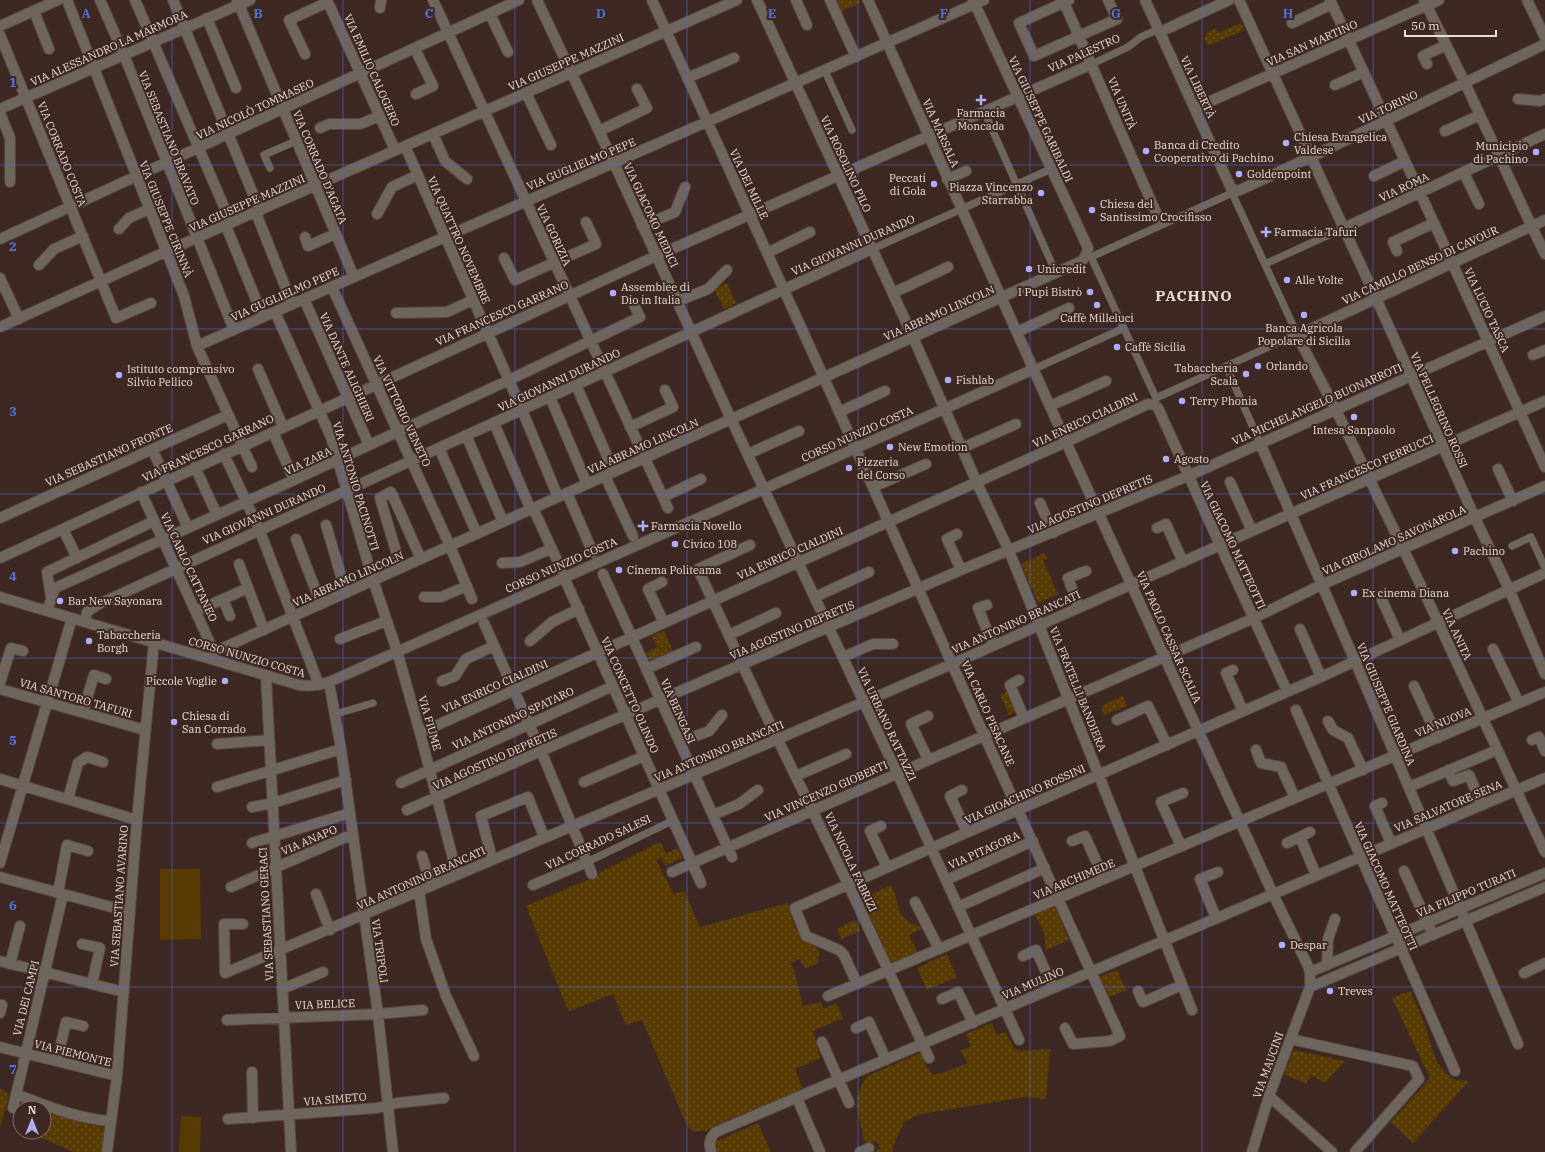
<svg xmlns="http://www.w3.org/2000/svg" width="1545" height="1152" font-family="'IBM Plex Serif',serif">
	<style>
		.grass { fill: url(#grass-dots) }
		.garden { fill: #583b02 }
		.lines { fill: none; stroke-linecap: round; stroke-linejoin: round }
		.pedestrian-casing { stroke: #594540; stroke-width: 8 }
		.minor-casing { stroke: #594540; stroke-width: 12 }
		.tertiary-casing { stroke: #594540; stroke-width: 12 }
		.pedestrian { stroke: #6e655f; stroke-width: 7 }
		.minor { stroke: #6e655f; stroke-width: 10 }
		.tertiary { stroke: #6e655f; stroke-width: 10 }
		.grid { fill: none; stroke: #5072d8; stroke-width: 1; stroke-opacity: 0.55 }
		.poi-dot { fill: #b0aefa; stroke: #3d2823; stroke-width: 1.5 }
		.labels { text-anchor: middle; stroke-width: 4; stroke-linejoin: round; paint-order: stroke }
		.street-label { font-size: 11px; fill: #eadcd8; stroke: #3d2823 }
		.poi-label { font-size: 11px; fill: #eadcd8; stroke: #3d2823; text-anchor: start }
		.district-label { font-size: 15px; font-weight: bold; letter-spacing: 1px; fill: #eadcd8; stroke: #3d2823 }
		.grid-label { font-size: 13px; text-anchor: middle; font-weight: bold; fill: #5072d8; stroke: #3d2823; stroke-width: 4; stroke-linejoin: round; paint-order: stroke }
	</style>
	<defs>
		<pattern id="grass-dots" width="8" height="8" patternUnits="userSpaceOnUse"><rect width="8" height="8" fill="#583b02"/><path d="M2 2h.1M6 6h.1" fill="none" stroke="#705726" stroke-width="1.8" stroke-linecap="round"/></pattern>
	</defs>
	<rect width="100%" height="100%" fill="#3d2823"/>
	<!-- grass -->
	<path class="grass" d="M834 0H858L860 3 839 12Z
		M1241 23 1244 30 1208 46 1204 38 1207 36 1206 33 1215 29 1218 33Z
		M727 283 736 303 724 309 714 289Z
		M1044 553 1047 559 1043 560 1058 594 1038 603 1021 564Z
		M664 631 674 653 650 663 646 653 657 647 652 636Z
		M1008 692 1016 711 1009 715 1000 695Z
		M1123 696 1127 706 1104 715 1101 706Z
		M660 842 666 853 678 848 682 858 665 866 661 857 656 860 674 894 684 891 700 927 788 903 795 928 804 940 810 942 816 947 819 952 818 963 805 969 800 959 791 963 795 973 803 1006 821 1002 823 1009 836 1003 843 1018 813 1031 820 1058 795 1069 803 1089 721 1123 706 1131H692L686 1124 642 1020 626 1025 613 994 569 1011 567 1008 526 906 599 875V873Z
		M891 885C903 910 891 916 923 928L909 935 917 952 891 963 862 899Z
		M1055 906 1069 940 1046 950 1044 933 1035 914Z
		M855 920 860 931 841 939 837 929Z
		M947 954 957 977 927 990 917 968Z
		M1117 970 1126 990 1109 997 1100 977Z
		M1410 991 1424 1022 1434 1055 1437 1062 1451 1078 1456 1080 1469 1081 1413 1143 1391 1122 1430 1078 1392 998Z
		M992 1023 997 1035 1005 1032 1015 1049 1020 1051 1050 1049 1046 1099 1026 1097 921 1114 905 1121 895 1141 892 1152H874L880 1149 877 1141 865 1144 857 1109V1098L862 1085 867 1076 920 1053 927 1067 933 1075 945 1072 968 1063 960 1051 971 1046 966 1034Z
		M1294 1050 1345 1061 1325 1083 1311 1075 1306 1084 1284 1074Z
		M0 1089 9 1095 0 1128Z
		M23 1101 39 1108H20V1129L13 1126 20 1102Z
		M44 1110 77 1122 106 1128 103 1152H74L28 1132H44Z
		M758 1123 771 1152H717L715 1142Z"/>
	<!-- garden -->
	<path class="garden" d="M160 869H200L201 939 160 940Z
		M181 1116 201 1117 200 1152H179Z"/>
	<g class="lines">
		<!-- pedestrian casing -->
		<g class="pedestrian-casing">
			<path id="pedestrian" d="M1092 64 1128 47 1141 37 1159 29
				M825 71 852 130
				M984 111 1056 273
				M270 168 264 155 296 141
				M1233 190 1232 193 1297 334 1300 335
				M1232 193 1091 257 1156 398 1297 334
				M872 249 1051 169
				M1265 264 1344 228
				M1226 366 1260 443
				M1034 369 1124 328
				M1512 546 1531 537 1545 568
				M336 714 373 703
				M587 862 674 820"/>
		</g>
		<!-- minor casing -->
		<g class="minor-casing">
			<path id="minor" d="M67 0 184 296 197 346 252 467
				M100 0 124 55 234 330
				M135 0 231 223
				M173 0 260 211
				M237 0 354 277
				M327 0 395 150
				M433 0C510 170 589 339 668 508
				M537 0 614 163 731 419 897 773 1019 1040
				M652 0 824 378
				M796 0 807 25
				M830 0 856 57
				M1063 0 1158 217
				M1069 0 1019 23 1034 56 1117 19 1108 0
				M1239 0 1311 157 1545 44
				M1330 0 1434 223 1545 467
				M1424 0 1465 83 1532 227
				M1527 0 1545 37
				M380 8 381 0
				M34 11 49 49
				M490 14 508 52
				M207 18 236 88
				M1292 23 1332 4
				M1160 32 1229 0
				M0 35 116 318 151 303
				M415 49 433 86 416 94
				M305 54 289 20 328 2
				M1427 64 1423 56 1446 45
				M687 78 734 58
				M1335 85 1364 72
				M526 93 551 145
				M1518 99 1540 101 1545 99
				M1195 108 1439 0
				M0 113 10 138V182
				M320 128 329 124H360L380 116
				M599 131 647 108 637 89
				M1445 131 1480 115
				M433 134 445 161 467 179
				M405 146 522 410 558 497
				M1464 173 1479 204
				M1374 176 1405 161
				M947 179 966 171
				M256 213 292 304
				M377 214 392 187 418 175
				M226 226 263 317
				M642 226 675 212 685 187
				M1344 228 1545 134
				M119 229 129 218 149 209
				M305 237 308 246 335 234
				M0 239 519 0
				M1397 251 1393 242 1434 223
				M767 253 810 232
				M504 258 515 280 596 244 586 222
				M39 265 54 249 83 236
				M0 278 19 319
				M332 287 450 546 472 599
				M893 293 948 267
				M1376 298 1475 518 1509 589 1545 674
				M304 299 369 445
				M678 301 708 289 727 270
				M275 312 331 437 373 580 397 651 420 733 457 874
				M396 313 447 312 473 300
				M0 327 196 238 737 0
				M1017 332 1069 308
				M913 337 977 483 1009 551 1039 625 1192 1010
				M197 346 984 0
				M1533 355 1545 350
				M258 369 283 427
				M576 385 614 472
				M550 397 587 484
				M1050 406 1106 381
				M839 412 885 391
				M494 423 531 510
				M630 427 673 407 665 390
				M273 432 294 480
				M466 435 503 522
				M1260 443 1355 661 1518 1044
				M439 448 477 534
				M962 448 1016 424
				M152 449 188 528
				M224 454 259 529 319 685
				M748 454 799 431
				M195 467 217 515
				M1498 469 1513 501
				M605 476 633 536
				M1230 482 1252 531
				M873 487 926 464
				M141 492 214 652
				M567 493 593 553
				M663 497 701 479
				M1040 503 1053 533
				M533 508 561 569
				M0 518 228 415
				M326 525 346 593
				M1157 528 1166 524 1183 562
				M63 529 77 558
				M957 534 947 539 961 570
				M296 539 321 604
				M750 545 698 569 762 707 848 884 929 1058
				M1220 545 1287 691
				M0 558 656 256 1092 64
				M502 563 520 562 551 549
				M239 564 248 588
				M401 568 380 498 391 492 421 559
				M603 574 732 857
				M662 582 648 589 664 623
				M567 584 701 883
				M51 597 47 572 154 521
				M424 597H441L467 586
				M815 597 869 572
				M223 599 230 616
				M1382 600 1400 640
				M987 605 978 608 993 645
				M1079 607 1068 578 1086 571
				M47 611 55 588 294 480 509 380 640 317 634 305
				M196 611 248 588 264 630
				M85 622 87 612 97 605 872 249
				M484 623 541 751 592 874
				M1300 629 1321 677
				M729 635 776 613
				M340 639 386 621
				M530 641 552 622 579 609
				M1493 649 1519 703
				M843 657 873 644H893
				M646 669 696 647
				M1233 670 1226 673 1243 711
				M266 676 291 1152
				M1019 680 1010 685 1024 718
				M442 681 455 676 466 659 494 646
				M329 682 341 749 378 1014 393 1152
				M0 683 11 648 23 651
				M1414 686 1438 738
				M0 689 145 730
				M1296 710 1455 1071
				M83 712 94 675 106 679
				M1117 720 1148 706 1167 745
				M1328 721 1333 730 1348 738 1363 770
				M420 733C635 635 851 539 1066 442
				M1532 740 1539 737 1545 751
				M680 742 709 731 722 715
				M217 744 269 740
				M1256 750 1261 763 1281 767 1295 798
				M928 759 911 724 928 716
				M1448 770 1453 781 1469 775 1482 805
				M796 776 846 754
				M0 779 137 820
				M584 782 644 756
				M401 783 613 686
				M217 787 341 749
				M1409 787 1497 750
				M962 790 950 796 967 832
				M68 799 78 763 87 757 103 762
				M1382 803 1375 806 1391 843
				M252 807 273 803 346 780
				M407 810 541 751 961 570 1188 476 1545 316
				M713 815 739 804 758 790
				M881 826 870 831 887 867
				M1310 832 1300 837 1316 875
				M1072 841 1085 836 1104 879
				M252 843 350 813
				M1287 843 1300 837
				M1181 846 1161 802 1183 793
				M422 856 431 886
				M492 859 481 816 528 797 544 837
				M0 863 72 618
				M1404 871 1433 935
				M672 872 1254 618 1321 585 1545 486
				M0 877 130 912
				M946 880 1033 841
				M533 885 587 862
				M231 887 353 834
				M419 891 426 939 446 996 474 1056
				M58 893 67 845 88 851
				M316 894 330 930
				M915 902 939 949
				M958 907 1045 868
				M1216 918 1200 879 1218 872
				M243 924H224L225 973 778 739 952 664 1120 1036 1110 1041 1073 1044 1065 1028
				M82 944 100 948 92 984
				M1023 956 1036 950 1053 988
				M0 961 124 992
				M10 964 20 926
				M1327 965 1328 939 1335 919
				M1524 973 1545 963
				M857 984 844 955 839 950 806 936 795 908 1321 677 1545 573
				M282 989 323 972
				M1138 991 1143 1002 1182 985
				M828 996 1545 692
				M942 999 958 992 973 1023
				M0 1005H2L0 1013
				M227 1020 378 1014 423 1010
				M856 1028 869 1022 886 1060
				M1290 1039 1413 1066 1419 1079 1355 1152
				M822 1042 849 1103
				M0 1047 117 1076
				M57 1061 66 1022 83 1026
				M252 1072 253 1118
				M16 1094C47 1106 78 1119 111 1121
				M1269 1096 1332 1152
				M797 1098 820 1152
				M13 1108 63 894
				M228 1119 377 1108 397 1103 444 1098
				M107 1152 117 1076 137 820 154 642
				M711 1152C709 1144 709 1138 716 1132L1545 778
				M860 1152 869 1148"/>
		</g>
		<!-- tertiary casing -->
		<g class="tertiary-casing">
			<path id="tertiary" d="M757 0 913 337
				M868 0 1066 442 1273 894 1308 966 1310 972V987L1269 1096 1252 1152
				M1145 0 1231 188 1237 191 1240 190 1311 157 1376 298
				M0 26 58 0
				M0 109 250 0
				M1545 220 1302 333 1299 339 1336 410 1424 592 1545 852
				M1532 227 1545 254
				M824 378 952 664 1545 401
				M1066 442 1148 404 1155 405 1158 408 1220 545
				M0 597 299 685C310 687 319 685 329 682L1034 369
				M211 659 214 652 1082 261 1086 255 1088 248 973 0
				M1310 972 1545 873
				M1310 987 1545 887"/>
		</g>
		<!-- pedestrian -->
		<use href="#pedestrian" class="pedestrian"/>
		<!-- minor -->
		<use href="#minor" class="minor"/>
		<!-- tertiary -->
		<use href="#tertiary" class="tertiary"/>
	</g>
	<!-- grid -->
	<path class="grid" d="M172 0V1152M343 0V1152M515 0V1152M687 0V1152M858 0V1152M1030 0V1152M1202 0V1152M1373 0V1152M0 165H1545M0 329H1545M0 494H1545M0 658H1545M0 823H1545M0 987H1545"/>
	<!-- markers -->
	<g class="poi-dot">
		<path d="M979 94h4v4h4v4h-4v4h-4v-4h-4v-4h4z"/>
		<circle cx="1286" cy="143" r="4"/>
		<circle cx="1146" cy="151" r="4"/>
		<circle cx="1536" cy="152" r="4"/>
		<circle cx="1239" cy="174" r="4"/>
		<circle cx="934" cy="184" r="4"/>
		<circle cx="1041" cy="193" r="4"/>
		<circle cx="1092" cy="210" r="4"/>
		<path d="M1264 226h4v4h4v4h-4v4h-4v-4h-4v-4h4z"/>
		<circle cx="1029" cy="269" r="4"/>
		<circle cx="1287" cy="280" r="4"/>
		<circle cx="1090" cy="292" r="4"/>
		<circle cx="613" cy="293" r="4"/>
		<circle cx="1097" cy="305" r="4"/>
		<circle cx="1304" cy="315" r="4"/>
		<circle cx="1117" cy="347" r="4"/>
		<circle cx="1258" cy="366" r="4"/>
		<circle cx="1246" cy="374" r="4"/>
		<circle cx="119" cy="375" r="4"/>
		<circle cx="948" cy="380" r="4"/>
		<circle cx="1182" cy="401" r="4"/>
		<circle cx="1354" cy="417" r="4"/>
		<circle cx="890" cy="447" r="4"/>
		<circle cx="1166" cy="459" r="4"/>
		<circle cx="849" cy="468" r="4"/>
		<path d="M641 520h4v4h4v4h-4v4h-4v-4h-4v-4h4z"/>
		<circle cx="675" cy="544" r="4"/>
		<circle cx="1455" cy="551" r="4"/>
		<circle cx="619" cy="570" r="4"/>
		<circle cx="1354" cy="593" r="4"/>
		<circle cx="60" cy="601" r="4"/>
		<circle cx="89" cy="641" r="4"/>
		<circle cx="225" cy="681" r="4"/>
		<circle cx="174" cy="722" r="4"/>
		<circle cx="1282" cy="945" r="4"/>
		<circle cx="1330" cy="991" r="4"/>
	</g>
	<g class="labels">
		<!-- street labels -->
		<g class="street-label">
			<text transform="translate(1312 43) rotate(-24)" y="4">VIA SAN MARTINO</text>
			<text transform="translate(109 48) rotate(-24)" y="4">VIA ALESSANDRO LA MARMORA</text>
			<text transform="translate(1084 53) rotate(-24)" y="4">VIA PALESTRO</text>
			<text transform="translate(566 62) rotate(-24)" y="4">VIA GIUSEPPE MAZZINI</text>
			<text transform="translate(372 70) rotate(66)" y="4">VIA EMILIO CALOGERO</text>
			<text transform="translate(1198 87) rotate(65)" y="4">VIA LIBERTÀ</text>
			<text transform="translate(1122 103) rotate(67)" y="4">VIA UNITÀ</text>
			<text transform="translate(1388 107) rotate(-25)" y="4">VIA TORINO</text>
			<text transform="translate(255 109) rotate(-25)" y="4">VIA NICOLÒ TOMMASEO</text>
			<text transform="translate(1041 119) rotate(65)" y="4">VIA GIUSEPPE GARIBALDI</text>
			<text transform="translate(941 133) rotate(66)" y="4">VIA MARSALA</text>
			<text transform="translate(169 138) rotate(68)" y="4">VIA SEBASTIANO BRAVATO</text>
			<text transform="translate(62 154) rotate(68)" y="4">VIA CORRADO COSTA</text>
			<text transform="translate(581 164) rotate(-23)" y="4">VIA GUGLIELMO PEPE</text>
			<text transform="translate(846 164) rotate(65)" y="4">VIA ROSOLINO PILO</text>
			<text transform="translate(320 167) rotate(67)" y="4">VIA CORRADO D'AGATA</text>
			<text transform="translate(749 184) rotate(65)" y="4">VIA DEI MILLE</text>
			<text transform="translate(1404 187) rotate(-25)" y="4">VIA ROMA</text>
			<text transform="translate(247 203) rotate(-24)" y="4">VIA GIUSEPPE MAZZINI</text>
			<text transform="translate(651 215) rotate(65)" y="4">VIA GIACOMO MEDICI</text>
			<text transform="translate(166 219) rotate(68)" y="4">VIA GIUSEPPE CIRINNÀ</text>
			<text transform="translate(554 235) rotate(65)" y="4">VIA GORIZIA</text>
			<text transform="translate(459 240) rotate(66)" y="4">VIA QUATTRO NOVEMBRE</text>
			<text transform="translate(853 245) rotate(-24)" y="4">VIA GIOVANNI DURANDO</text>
			<text transform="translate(1420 265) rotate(-25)" y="4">VIA CAMILLO BENSO DI CAVOUR</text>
			<text transform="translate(285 294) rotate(-24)" y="4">VIA GUGLIELMO PEPE</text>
			<text transform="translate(1487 310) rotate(65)" y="4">VIA LUCIO TASCA</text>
			<text transform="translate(502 313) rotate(-24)" y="4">VIA FRANCESCO GARRANO</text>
			<text transform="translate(939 313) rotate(-24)" y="4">VIA ABRAMO LINCOLN</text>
			<text transform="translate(347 367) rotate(66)" y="4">VIA DANTE ALIGHIERI</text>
			<text transform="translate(559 380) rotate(-25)" y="4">VIA GIOVANNI DURANDO</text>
			<text transform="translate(1317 404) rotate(-24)" y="4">VIA MICHELANGELO BUONARROTI</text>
			<text transform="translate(1439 410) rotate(66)" y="4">VIA PELLEGRINO ROSSI</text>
			<text transform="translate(402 411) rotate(65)" y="4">VIA VITTORIO VENETO</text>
			<text transform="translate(1085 420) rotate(-25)" y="4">VIA ENRICO CIALDINI</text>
			<text transform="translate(857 434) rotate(-24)" y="4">CORSO NUNZIO COSTA</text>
			<text transform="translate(643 446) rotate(-24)" y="4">VIA ABRAMO LINCOLN</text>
			<text transform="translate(208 448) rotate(-25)" y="4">VIA FRANCESCO GARRANO</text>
			<text transform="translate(109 455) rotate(-24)" y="4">VIA SEBASTIANO FRONTE</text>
			<text transform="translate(308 461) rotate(-25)" y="4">VIA ZARA</text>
			<text transform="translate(1367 467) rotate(-24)" y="4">VIA FRANCESCO FERRUCCI</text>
			<text transform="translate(356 486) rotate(73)" y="4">VIA ANTONIO PACINOTTI</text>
			<text transform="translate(1090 504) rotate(-23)" y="4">VIA AGOSTINO DEPRETIS</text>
			<text transform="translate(264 514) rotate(-24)" y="4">VIA GIOVANNI DURANDO</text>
			<text transform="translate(1394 540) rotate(-24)" y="4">VIA GIROLAMO SAVONAROLA</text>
			<text transform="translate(1233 545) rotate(65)" y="4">VIA GIACOMO MATTEOTTI</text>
			<text transform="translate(790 553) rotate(-24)" y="4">VIA ENRICO CIALDINI</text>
			<text transform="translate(561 565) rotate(-24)" y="4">CORSO NUNZIO COSTA</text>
			<text transform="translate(189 567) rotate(65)" y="4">VIA CARLO CATTANEO</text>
			<text transform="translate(348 579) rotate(-24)" y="4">VIA ABRAMO LINCOLN</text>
			<text transform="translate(1016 622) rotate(-24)" y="4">VIA ANTONINO BRANCATI</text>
			<text transform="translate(792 630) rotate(-23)" y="4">VIA AGOSTINO DEPRETIS</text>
			<text transform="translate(1457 634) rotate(65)" y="4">VIA ANITA</text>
			<text transform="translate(1169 637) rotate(66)" y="4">VIA PAOLO CASSAR SCALIA</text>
			<text transform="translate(247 657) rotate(16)" y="4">CORSO NUNZIO COSTA</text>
			<text transform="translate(495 686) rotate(-24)" y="4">VIA ENRICO CIALDINI</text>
			<text transform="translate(1078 689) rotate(68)" y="4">VIA FRATELLI BANDIERA</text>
			<text transform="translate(630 695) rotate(66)" y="4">VIA CONCETTO OLINDO</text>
			<text transform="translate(76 698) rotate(16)" y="4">VIA SANTORO TAFURI</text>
			<text transform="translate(1386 704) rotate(67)" y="4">VIA GIUSEPPE GIARDINA</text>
			<text transform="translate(678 711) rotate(66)" y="4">VIA BENGASI</text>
			<text transform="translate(988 713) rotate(66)" y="4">VIA CARLO PISACANE</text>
			<text transform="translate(513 718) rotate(-25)" y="4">VIA ANTONINO SPATARO</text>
			<text transform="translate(1443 722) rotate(-23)" y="4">VIA NUOVA</text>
			<text transform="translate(430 723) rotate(74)" y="4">VIA FIUME</text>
			<text transform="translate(887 724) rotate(65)" y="4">VIA URBANO RATTAZZI</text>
			<text transform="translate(719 751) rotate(-23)" y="4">VIA ANTONINO BRANCATI</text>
			<text transform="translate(495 759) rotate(-24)" y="4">VIA AGOSTINO DEPRETIS</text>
			<text transform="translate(826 791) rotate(-24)" y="4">VIA VINCENZO GIOBERTI</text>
			<text transform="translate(1025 794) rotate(-24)" y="4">VIA GIOACHINO ROSSINI</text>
			<text transform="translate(1448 806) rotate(-23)" y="4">VIA SALVATORE SENA</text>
			<text transform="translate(309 840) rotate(-23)" y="4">VIA ANAPO</text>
			<text transform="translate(598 842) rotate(-25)" y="4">VIA CORRADO SALESI</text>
			<text transform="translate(984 850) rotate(-24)" y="4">VIA PITAGORA</text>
			<text transform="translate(851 862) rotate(65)" y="4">VIA NICOLA FABRIZI</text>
			<text transform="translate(421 878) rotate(-24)" y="4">VIA ANTONINO BRANCATI</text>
			<text transform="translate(1074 879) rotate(-23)" y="4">VIA ARCHIMEDE</text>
			<text transform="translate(1386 886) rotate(66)" y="4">VIA GIACOMO MATTEOTTI</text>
			<text transform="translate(1466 893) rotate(-23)" y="4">VIA FILIPPO TURATI</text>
			<text transform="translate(119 896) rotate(-86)" y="4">VIA SEBASTIANO AVARINO</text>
			<text transform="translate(266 914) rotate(-93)" y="4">VIA SEBASTIANO GERACI</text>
			<text transform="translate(380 951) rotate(82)" y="4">VIA TRIPOLI</text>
			<text transform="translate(1033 983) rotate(-23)" y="4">VIA MULINO</text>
			<text transform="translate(26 998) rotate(-76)" y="4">VIA DEI CAMPI</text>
			<text transform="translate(325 1004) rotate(-2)" y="4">VIA BELICE</text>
			<text transform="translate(73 1053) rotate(14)" y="4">VIA PIEMONTE</text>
			<text transform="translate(1268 1065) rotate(-70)" y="4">VIA MAUCINI</text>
			<text transform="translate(335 1099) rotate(-5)" y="4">VIA SIMETO</text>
		</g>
		<!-- poi labels -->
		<g class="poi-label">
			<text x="981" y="117" text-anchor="middle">Farmacia<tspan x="981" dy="13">Moncada</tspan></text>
			<text x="1294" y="141">Chiesa Evangelica<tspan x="1294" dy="13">Valdese</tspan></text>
			<text x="1154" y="149">Banca di Credito<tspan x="1154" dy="13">Cooperativo di Pachino</tspan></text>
			<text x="1528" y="150" text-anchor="end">Municipio<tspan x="1528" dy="13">di Pachino</tspan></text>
			<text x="1247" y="178">Goldenpoint</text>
			<text x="926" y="182" text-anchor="end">Peccati<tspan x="926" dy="13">di Gola</tspan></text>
			<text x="1033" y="191" text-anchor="end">Piazza Vincenzo<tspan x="1033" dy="13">Starrabba</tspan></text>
			<text x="1100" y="208">Chiesa del<tspan x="1100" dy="13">Santissimo Crocifisso</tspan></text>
			<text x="1274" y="236">Farmacia Tafuri</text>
			<text x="1037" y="273">Unicredit</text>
			<text x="1295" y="284">Alle Volte</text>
			<text x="621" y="291">Assemblee di<tspan x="621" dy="13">Dio in Italia</tspan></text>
			<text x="1082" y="296" text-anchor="end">I Pupi Bistrò</text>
			<text x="1097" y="322" text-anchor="middle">Caffè Milleluci</text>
			<text x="1304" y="332" text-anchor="middle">Banca Agricola<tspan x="1304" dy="13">Popolare di Sicilia</tspan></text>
			<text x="1125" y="351">Caffè Sicilia</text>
			<text x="1266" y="370">Orlando</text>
			<text x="1238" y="372" text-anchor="end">Tabaccheria<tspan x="1238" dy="13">Scala</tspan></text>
			<text x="127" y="373">Istituto comprensivo<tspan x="127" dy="13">Silvio Pellico</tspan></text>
			<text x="956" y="384">Fishlab</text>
			<text x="1190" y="405">Terry Phonia</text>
			<text x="1354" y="434" text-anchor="middle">Intesa Sanpaolo</text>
			<text x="898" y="451">New Emotion</text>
			<text x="1174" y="463">Agosto</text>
			<text x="857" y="466">Pizzeria<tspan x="857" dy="13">del Corso</tspan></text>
			<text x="651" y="530">Farmacia Novello</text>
			<text x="683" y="548">Civico 108</text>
			<text x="1463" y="555">Pachino</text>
			<text x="627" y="574">Cinema Politeama</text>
			<text x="1362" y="597">Ex cinema Diana</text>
			<text x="68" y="605">Bar New Sayonara</text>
			<text x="97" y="639">Tabaccheria<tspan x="97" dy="13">Borgh</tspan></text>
			<text x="217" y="685" text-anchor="end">Piccole Voglie</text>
			<text x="182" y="720">Chiesa di<tspan x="182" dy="13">San Corrado</tspan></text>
			<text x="1290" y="949">Despar</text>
			<text x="1338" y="995">Treves</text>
		</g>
		<!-- district labels -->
		<g class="district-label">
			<text x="1194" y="301">PACHINO</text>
		</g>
	</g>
	<g class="grid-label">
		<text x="86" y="18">A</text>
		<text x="258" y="18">B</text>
		<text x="429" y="18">C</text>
		<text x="601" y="18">D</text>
		<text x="772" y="18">E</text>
		<text x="944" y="18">F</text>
		<text x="1116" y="18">G</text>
		<text x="1288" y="18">H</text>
		<text x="13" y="87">1</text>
		<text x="13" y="251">2</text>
		<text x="13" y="416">3</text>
		<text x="13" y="581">4</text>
		<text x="13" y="745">5</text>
		<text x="13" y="910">6</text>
		<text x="13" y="1074">7</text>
	</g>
	<!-- north arrow -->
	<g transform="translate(32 1120)"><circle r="19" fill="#3d2823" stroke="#82706b"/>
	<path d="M0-3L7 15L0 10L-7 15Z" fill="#b0aefa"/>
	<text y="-6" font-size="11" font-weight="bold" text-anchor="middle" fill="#eadcd8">N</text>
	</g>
	<!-- scale -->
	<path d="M1405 30v6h91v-6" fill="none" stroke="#eadcd8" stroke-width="2"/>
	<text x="1411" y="30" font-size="12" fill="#eadcd8" stroke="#3d2823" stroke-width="3" paint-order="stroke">50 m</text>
</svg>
